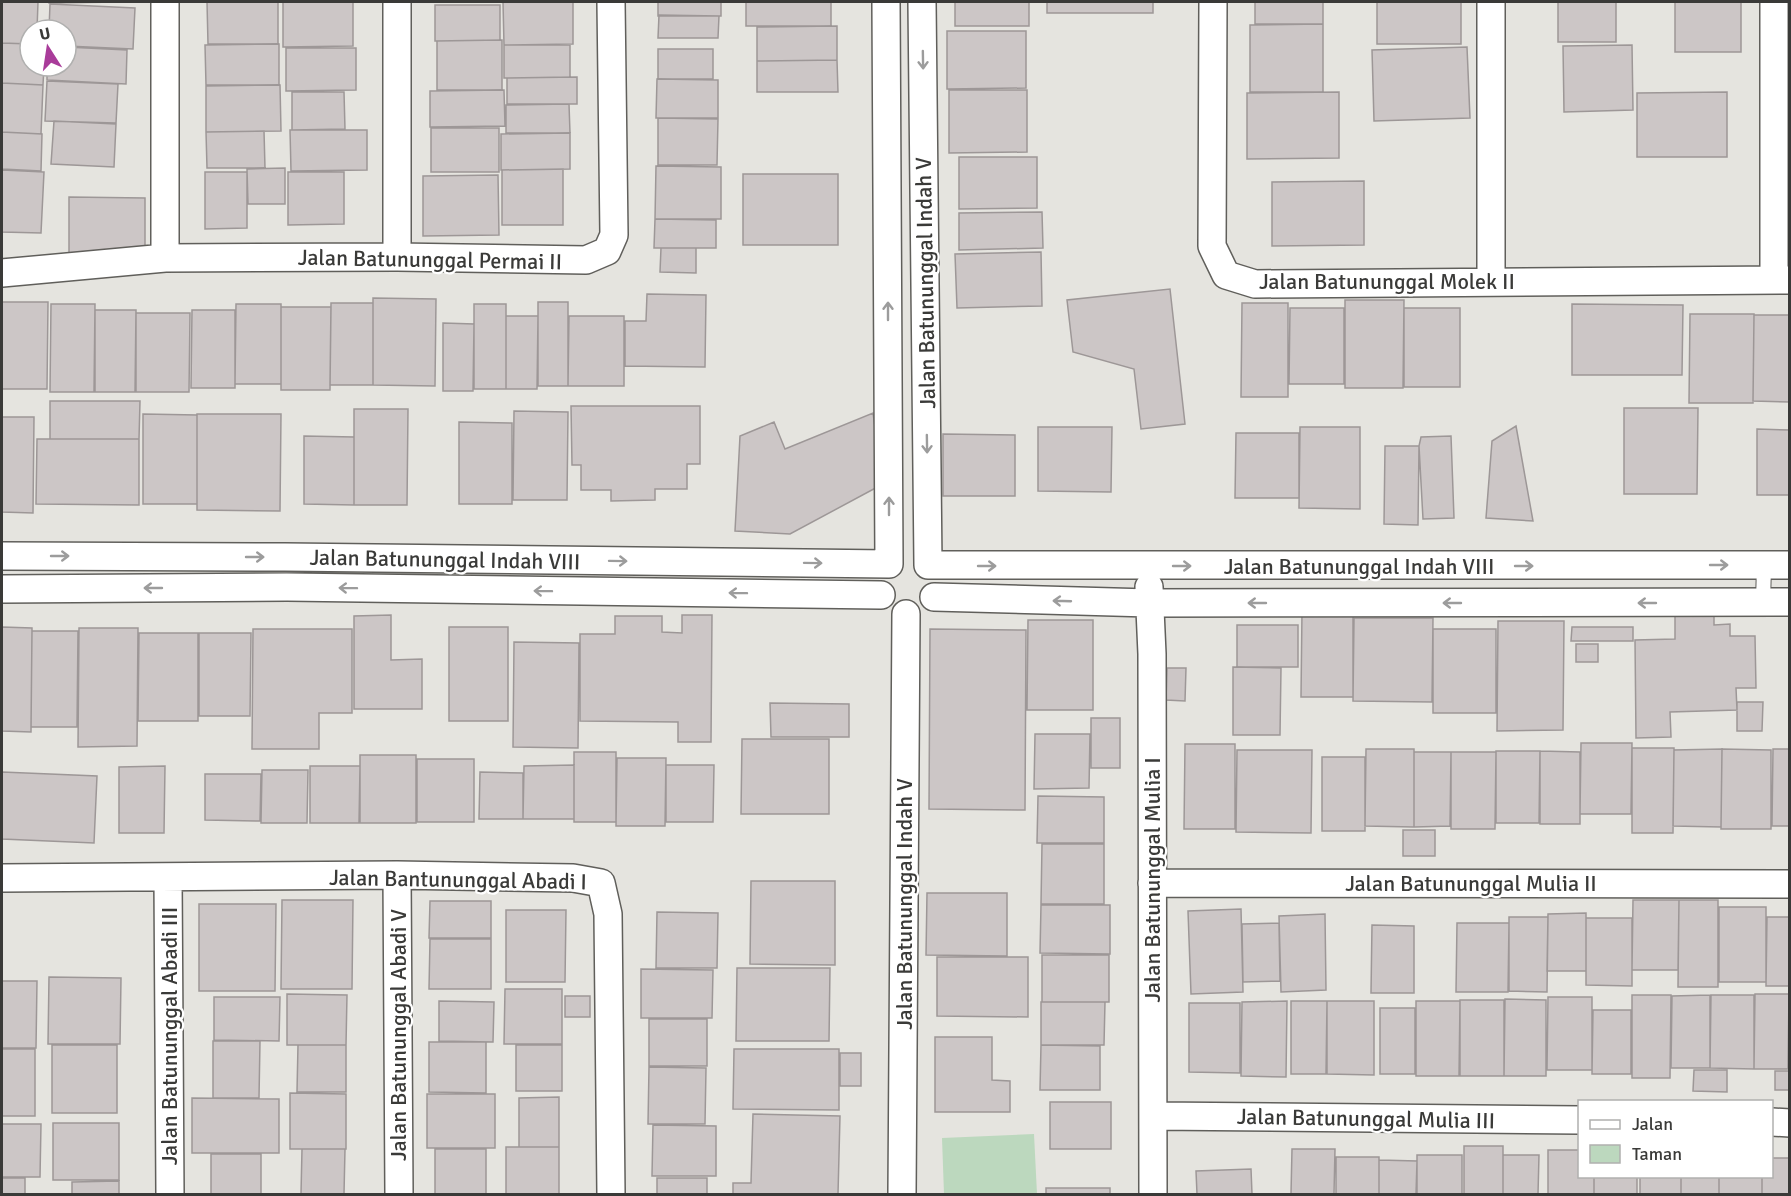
<svg xmlns="http://www.w3.org/2000/svg" width="1791" height="1196" font-family="Signika,sans-serif">
	<style>
		.green { fill: #bcd8be }
		.building { fill: #ccc6c6; stroke: #9d9797; stroke-width: 1.5 }
		.lines { fill: none; stroke-linecap: round; stroke-linejoin: round }
		.service-casing { stroke: #605f5b; stroke-width: 16 }
		.minor-casing { stroke: #605f5b; stroke-width: 30 }
		.service { stroke: #fff; stroke-width: 14 }
		.minor { stroke: #fff; stroke-width: 27 }
		.oneway { stroke: #9c9c9c }
		.labels { text-anchor: middle; stroke-width: 4.5; stroke-linejoin: round; paint-order: stroke }
		.street-label { font-size: 22px; fill: #3a3a38; stroke: #fff }
	</style>
	<rect width="100%" height="100%" fill="#e5e4df"/>
	<!-- green -->
	<path class="green" d="M1034 1134 1037 1194H944L942 1138Z"/>
	<!-- building -->
	<path class="building" d="M2 2H38L37 30H30V44L2 43Z
		M49 2H121L49 3Z
		M207 2H278V44H208Z
		M283 2H353V46L283 47Z
		M503 2H573V44L504 45Z
		M658 2H721V16H658Z
		M746 2H831V26H746Z
		M955 2H1029V26H955Z
		M1047 2H1153V13H1047Z
		M1255 2H1323V24H1255Z
		M1377 2H1461V44H1377Z
		M1558 2H1616V42H1558Z
		M1675 2H1741V52H1675Z
		M50 4 135 8 133 49 66 46V30H49Z
		M435 5H500V40L435 41Z
		M659 15 719 16 718 38H658Z
		M1323 24V92H1250V25Z
		M837 26V60L757 61V27Z
		M947 31H1026V88L947 89Z
		M502 40V90H437V41Z
		M2 43 30 44V66H44L43 85 2 83Z
		M279 44V85H206L205 45Z
		M504 45H570V77L504 78Z
		M1632 45 1633 110 1564 112 1563 46Z
		M66 47 127 50 126 84 47 80V66H66Z
		M1467 47 1470 118 1374 121 1372 50Z
		M286 48H356V90L286 91Z
		M658 49H713V79H658Z
		M837 60 838 92H757V61Z
		M577 77V104H507V78Z
		M657 79 718 80V118H656Z
		M47 81 118 84 116 123 45 121Z
		M2 83 43 85 41 134 2 132Z
		M280 85 281 131 206 132V86Z
		M504 90 505 126 430 127V91Z
		M949 90H1027V152L949 153Z
		M292 92H344L345 129 292 130Z
		M1339 92V158L1247 159V93Z
		M1727 92V157H1637V93Z
		M569 104 570 133H506V105Z
		M658 118 718 119 717 165H658Z
		M54 121 116 124 114 167 51 164Z
		M431 128H499V172H431Z
		M290 130H367V170L291 171Z
		M264 131 265 168H207L206 132Z
		M2 132 42 134 41 171 2 169Z
		M570 133V169L501 170V134Z
		M959 157H1037V208L959 209Z
		M656 166 721 167V219H655Z
		M285 168V204H248L247 169Z
		M563 169V225H502V170Z
		M2 170 44 172 41 233 2 232Z
		M205 172H247V228L205 229Z
		M288 172H344V224L288 225Z
		M743 174H838V245H743Z
		M498 175 499 235 423 236V176Z
		M1364 181V245L1272 246V182Z
		M69 197 145 198V256H69Z
		M1042 212 1043 248 959 250V213Z
		M655 219 716 220V248H654Z
		M661 248H696V273L660 272Z
		M1041 252 1042 306 957 308 955 254Z
		M1170 289 1185 424 1141 429 1134 369 1073 352 1067 300Z
		M647 294 706 295 705 367 625 366V321H646Z
		M373 298 436 299 435 386 373 385Z
		M1345 300H1404L1403 388H1345Z
		M2 302H48L47 389H2Z
		M538 302H568V386H538Z
		M331 303H373V385H330Z
		M1242 303H1288V397H1241Z
		M51 304H95L94 392H50Z
		M236 304H281V384H235Z
		M474 304H506V389H474Z
		M1572 304 1683 305 1682 375H1572Z
		M281 307H331L330 390H281Z
		M1290 308H1344V384H1289Z
		M1404 308H1460V387H1404Z
		M95 310H136L135 392H95Z
		M192 310H235V388H191Z
		M136 313H190L189 392H136Z
		M1690 314H1754L1753 403H1689Z
		M1754 315H1790V402L1753 401Z
		M506 316H538L537 389H506Z
		M569 316H624V386H568Z
		M443 323 474 324 473 391H443Z
		M50 401H140L139 439H50Z
		M571 406H700V464H687V489H655V500L611 501V490H581V465H572Z
		M1624 408H1698L1697 494H1624Z
		M354 409H408L407 505H354Z
		M514 411 568 412 567 500H513Z
		M873 413 883 484 790 534 735 531 740 436 774 422 785 449Z
		M143 414 197 415V504H143Z
		M197 414H281L280 511 197 510Z
		M2 417H34L33 513 2 512Z
		M459 422 512 423V504H459Z
		M1516 426 1533 521 1486 518 1492 441Z
		M1038 427H1112L1111 492 1038 491Z
		M1300 427H1360V509L1299 508Z
		M1757 429 1790 430V495H1757Z
		M1236 433H1299V498H1235Z
		M943 434 1015 435V496H943Z
		M304 436 354 437V505L304 504Z
		M1451 436 1454 518 1423 519 1419 446 1421 437Z
		M37 439H139V505L36 504Z
		M1385 446H1419L1418 525 1384 524Z
		M1302 611H1353V697H1301Z
		M391 615V660L422 659V709H354V616Z
		M682 615H712L711 742H678V722L580 721V634H615V616H662V632L682 633Z
		M1714 615V625L1730 624V636H1755L1756 688H1736L1737 710 1670 712 1671 737 1636 738 1635 640 1675 639V616Z
		M1354 618H1433L1432 702 1353 701Z
		M1028 620H1093V710H1027Z
		M1498 621H1564L1563 730 1497 731Z
		M1237 625H1298V667H1237Z
		M2 627 32 628 31 732 2 731Z
		M449 627H508V721H449Z
		M1572 627H1633V641H1571Z
		M79 628H138L137 746 78 747Z
		M253 629H352V713H319V749H252Z
		M930 629 1026 630 1025 810 929 809Z
		M1433 629H1496V713H1433Z
		M32 631H78L77 727H31Z
		M139 633H198V721H138Z
		M199 633H251L250 716H199Z
		M514 642 579 643 578 748 513 747Z
		M1576 644H1598V662H1576Z
		M1233 667 1281 668 1280 735H1233Z
		M1167 668H1186L1185 701 1166 700Z
		M1737 702H1763L1762 731H1737Z
		M770 703 849 704V737H771Z
		M1091 718H1120V768H1091Z
		M1035 734H1090L1089 788 1034 789Z
		M742 739H829V814H741Z
		M1581 743H1632L1631 814H1580Z
		M1185 744H1235V829H1184Z
		M1632 748H1674L1673 833H1632Z
		M1366 749H1414V827L1365 826Z
		M1722 749 1721 827 1673 826 1674 750Z
		M1722 749 1771 750V829H1721Z
		M1773 749H1790V826H1772Z
		M1237 750H1312L1311 833 1236 832Z
		M1496 751H1540L1539 823H1496Z
		M1540 751 1580 752V824H1540Z
		M574 752H616V822H574Z
		M1414 752H1451L1450 826 1414 827Z
		M1451 752H1496L1495 829H1451Z
		M360 755H416V823H360Z
		M1322 757H1365V831H1322Z
		M617 758H666L665 826H616Z
		M417 759H474V822H417Z
		M574 765V819H523L524 766Z
		M666 765H714L713 822H666Z
		M165 766 164 833H119V767Z
		M310 766H360L359 823H310Z
		M262 770H308L307 823H261Z
		M2 772 97 776 94 843 2 839Z
		M480 772 523 773V819H479Z
		M205 774H261L260 821 205 820Z
		M1038 796 1104 797V843H1037Z
		M1403 830H1435V856H1403Z
		M1042 844H1104V904H1041Z
		M751 881H835V965L750 964Z
		M927 893H1007V956L926 955Z
		M282 900H353L352 989H281Z
		M1633 900H1679L1678 970H1632Z
		M1679 900H1718V987H1678Z
		M430 901H491V938H429Z
		M199 904H276L275 991H199Z
		M1041 905H1110V954L1040 953Z
		M1719 907H1766V982H1719Z
		M1241 909 1243 992 1191 994 1188 911Z
		M506 910H566L565 982H506Z
		M657 912 718 913 717 968H656Z
		M1586 913V971H1547L1548 914Z
		M1325 914 1326 990 1281 992 1279 916Z
		M1509 917H1548L1547 992 1509 991Z
		M1767 917H1790V986H1766Z
		M1586 918H1632V986L1586 985Z
		M1279 923 1280 981 1243 982 1242 924Z
		M1457 923H1509L1508 992H1456Z
		M1372 925 1414 926V993H1371Z
		M430 939H491V989H429Z
		M1042 955H1109V1002H1042Z
		M937 957H1028V1017L937 1016Z
		M737 968H830L829 1041H736Z
		M641 969 713 970 712 1018H641Z
		M49 977 121 978 120 1044H48Z
		M2 981H37L36 1048H2Z
		M505 989H562V1044H504Z
		M287 994 347 995 346 1045H287Z
		M1755 994H1789L1788 1069H1754Z
		M1632 995H1671L1670 1078H1632Z
		M1710 995V1068H1671L1672 996Z
		M1711 995H1754V1069L1710 1068Z
		M565 996H590V1017H565Z
		M214 997H280L279 1041 214 1040Z
		M1548 997H1592V1070H1547Z
		M1505 999 1546 1000V1076H1504Z
		M1460 1000H1504V1076H1460Z
		M439 1001 494 1002 493 1042 439 1041Z
		M1287 1001 1286 1077 1241 1076 1242 1002Z
		M1291 1001H1327L1326 1074H1291Z
		M1327 1001H1374V1075L1327 1074Z
		M1416 1001H1460L1459 1076H1416Z
		M1041 1002H1105L1104 1045H1041Z
		M1189 1003H1240V1073L1189 1072Z
		M1380 1008H1415V1074H1380Z
		M1593 1010H1631V1074H1592Z
		M649 1019H707V1066H649Z
		M935 1037H992V1080L1010 1081V1112H935Z
		M213 1041H260L259 1098H213Z
		M429 1042H486V1093L429 1092Z
		M52 1045H117V1113H52Z
		M298 1045H346V1092H297Z
		M516 1045H562V1091H516Z
		M1041 1045 1100 1046V1090H1040Z
		M2 1049H35V1116H2Z
		M734 1049H839V1110L733 1109Z
		M840 1053H861V1086H840Z
		M649 1067 706 1068 705 1124H648Z
		M1694 1070H1727V1092L1693 1091Z
		M1775 1071H1790V1090H1775Z
		M290 1093 346 1094V1149H290Z
		M427 1094H495V1148H427Z
		M559 1097V1147H519V1098Z
		M192 1098 279 1099V1153H192Z
		M1050 1102H1111V1149H1050Z
		M753 1114 840 1116 838 1194H733V1183H751Z
		M53 1123H119V1180H53Z
		M2 1124H41L40 1177H2Z
		M653 1125 716 1126V1176H652Z
		M1464 1146H1503V1194H1464Z
		M506 1147H559V1194H506Z
		M302 1149H345L344 1194H301Z
		M435 1149H486V1194H435Z
		M1292 1149H1335L1334 1194H1291Z
		M1548 1150H1580V1176H1594V1194H1548Z
		M211 1154H261V1194H211Z
		M1417 1155H1462V1194H1417Z
		M1503 1155H1539L1538 1194H1503Z
		M1336 1157H1379V1194H1336Z
		M1772 1158H1790V1194H1762V1176H1772Z
		M1379 1160 1417 1161 1416 1194H1379Z
		M1251 1169 1252 1194H1197L1196 1171Z
		M1594 1176H1637V1194H1594Z
		M1640 1176H1681V1194H1640Z
		M1681 1176H1719V1194H1681Z
		M1719 1176H1762V1194H1719Z
		M2 1178H25V1194H2Z
		M657 1178H707V1194H657Z
		M119 1181V1194H72V1182Z
		M1046 1188H1110V1194H1046Z"/>
	<g class="lines">
		<!-- service casing -->
		<g class="service-casing">
			<path id="service" d="M1763 603 1764 565"/>
		</g>
		<!-- minor casing -->
		<g class="minor-casing">
			<path id="minor" d="M165 2V258
				M397 2V257
				M922 2 928 565H1790
				M1213 2 1212 246 1226 275 1255 284 1790 280
				M1774 2V280
				M2 273 165 258 397 257 586 260 607 251 614 235 611 2
				M1491 281V2
				M2 556 285 557 889 564 886 2
				M1149 587 1152 654 1153 1194
				M2 589 287 587 881 595
				M934 597 1149 603 1790 602
				M397 875 399 1194
				M168 877 170 1194
				M2 878 397 875 573 878 601 883 608 914 611 1194
				M1152 883 1790 884
				M1153 1116 1580 1120
				M1772 1122 1790 1123
				M902 1194 906 614"/>
		</g>
		<!-- service -->
		<use href="#service" class="service"/>
		<!-- minor -->
		<use href="#minor" class="minor"/>
	</g>
	<!-- one-way arrows -->
	<defs><path id="oneway-shaft" d="M-6 0H5M1.5-3L5.5 0L1.5 3" fill="none" stroke-width="1.6" stroke-linecap="round" stroke-linejoin="round" transform="scale(1.5)"/></defs>
	<g class="oneway">
		<use href="#oneway-shaft" transform="translate(923 60) rotate(89)"/>
		<use href="#oneway-shaft" transform="translate(888 311) rotate(-90)"/>
		<use href="#oneway-shaft" transform="translate(927 444) rotate(89)"/>
		<use href="#oneway-shaft" transform="translate(889 506) rotate(-90)"/>
		<use href="#oneway-shaft" transform="translate(60 556)"/>
		<use href="#oneway-shaft" transform="translate(255 557)"/>
		<use href="#oneway-shaft" transform="translate(618 561) rotate(1)"/>
		<use href="#oneway-shaft" transform="translate(813 563) rotate(1)"/>
		<use href="#oneway-shaft" transform="translate(1719 565)"/>
		<use href="#oneway-shaft" transform="translate(987 566)"/>
		<use href="#oneway-shaft" transform="translate(1182 566)"/>
		<use href="#oneway-shaft" transform="translate(1524 566)"/>
		<use href="#oneway-shaft" transform="translate(153 588) rotate(180)"/>
		<use href="#oneway-shaft" transform="translate(348 588) rotate(-179)"/>
		<use href="#oneway-shaft" transform="translate(543 591) rotate(-179)"/>
		<use href="#oneway-shaft" transform="translate(738 593) rotate(-179)"/>
		<use href="#oneway-shaft" transform="translate(1062 601) rotate(-178)"/>
		<use href="#oneway-shaft" transform="translate(1257 603) rotate(180)"/>
		<use href="#oneway-shaft" transform="translate(1452 603) rotate(180)"/>
		<use href="#oneway-shaft" transform="translate(1647 603) rotate(180)"/>
	</g>
	<g class="labels">
		<!-- street labels -->
		<g class="street-label">
			<text transform="translate(430 259) rotate(1)" y="8">Jalan Batununggal Permai II</text>
			<text x="1387" y="289">Jalan Batununggal Molek II</text>
			<text transform="translate(925 283) rotate(-91)" y="8">Jalan Batununggal Indah V</text>
			<text transform="translate(445 559) rotate(1)" y="8">Jalan Batununggal Indah VIII</text>
			<text x="1359" y="574">Jalan Batununggal Indah VIII</text>
			<text transform="translate(458 879) rotate(1)" y="8">Jalan Bantununggal Abadi I</text>
			<text transform="translate(1152 880) rotate(-90)" y="8">Jalan Batununggal Mulia I</text>
			<text x="1471" y="891">Jalan Batununggal Mulia II</text>
			<text transform="translate(904 904) rotate(-90)" y="8">Jalan Batununggal Indah V</text>
			<text transform="translate(398 1035) rotate(-90)" y="8">Jalan Batununggal Abadi V</text>
			<text transform="translate(169 1036) rotate(-90)" y="8">Jalan Batununggal Abadi III</text>
			<text transform="translate(1366 1118) rotate(1)" y="8">Jalan Batununggal Mulia III</text>
		</g>
	</g>
	<!-- border -->
	<rect width="1791" height="1196" fill="none" stroke="#3a3a38" stroke-width="6"/>
	<!-- legend -->
	<rect x="1578" y="1100" width="195" height="78" fill="#ffffff" stroke="#b0b0af" stroke-width="1.5"/>
	<rect x="1590" y="1120" width="30" height="9" fill="#ffffff" stroke="#b0b0af" stroke-width="1.5"/>
	<text x="1632" y="1130" font-size="18" fill="#3a3a38">Jalan</text>
	<rect x="1590" y="1145" width="30" height="18" fill="#bcd8be" stroke="#b0b0af" stroke-width="1.5"/>
	<text x="1632" y="1160" font-size="18" fill="#3a3a38">Taman</text>
	<!-- north arrow -->
	<g transform="translate(48 48) rotate(348)"><circle r="28" fill="#ffffff" stroke="#b0b0af" stroke-width="1.5"/>
	<path d="M0-4.5L10 22L0 15L-10 22Z" fill="#a93c9a"/>
	<text y="-9" font-size="16" font-weight="bold" text-anchor="middle" fill="#3a3a38">U</text>
	</g>
</svg>
